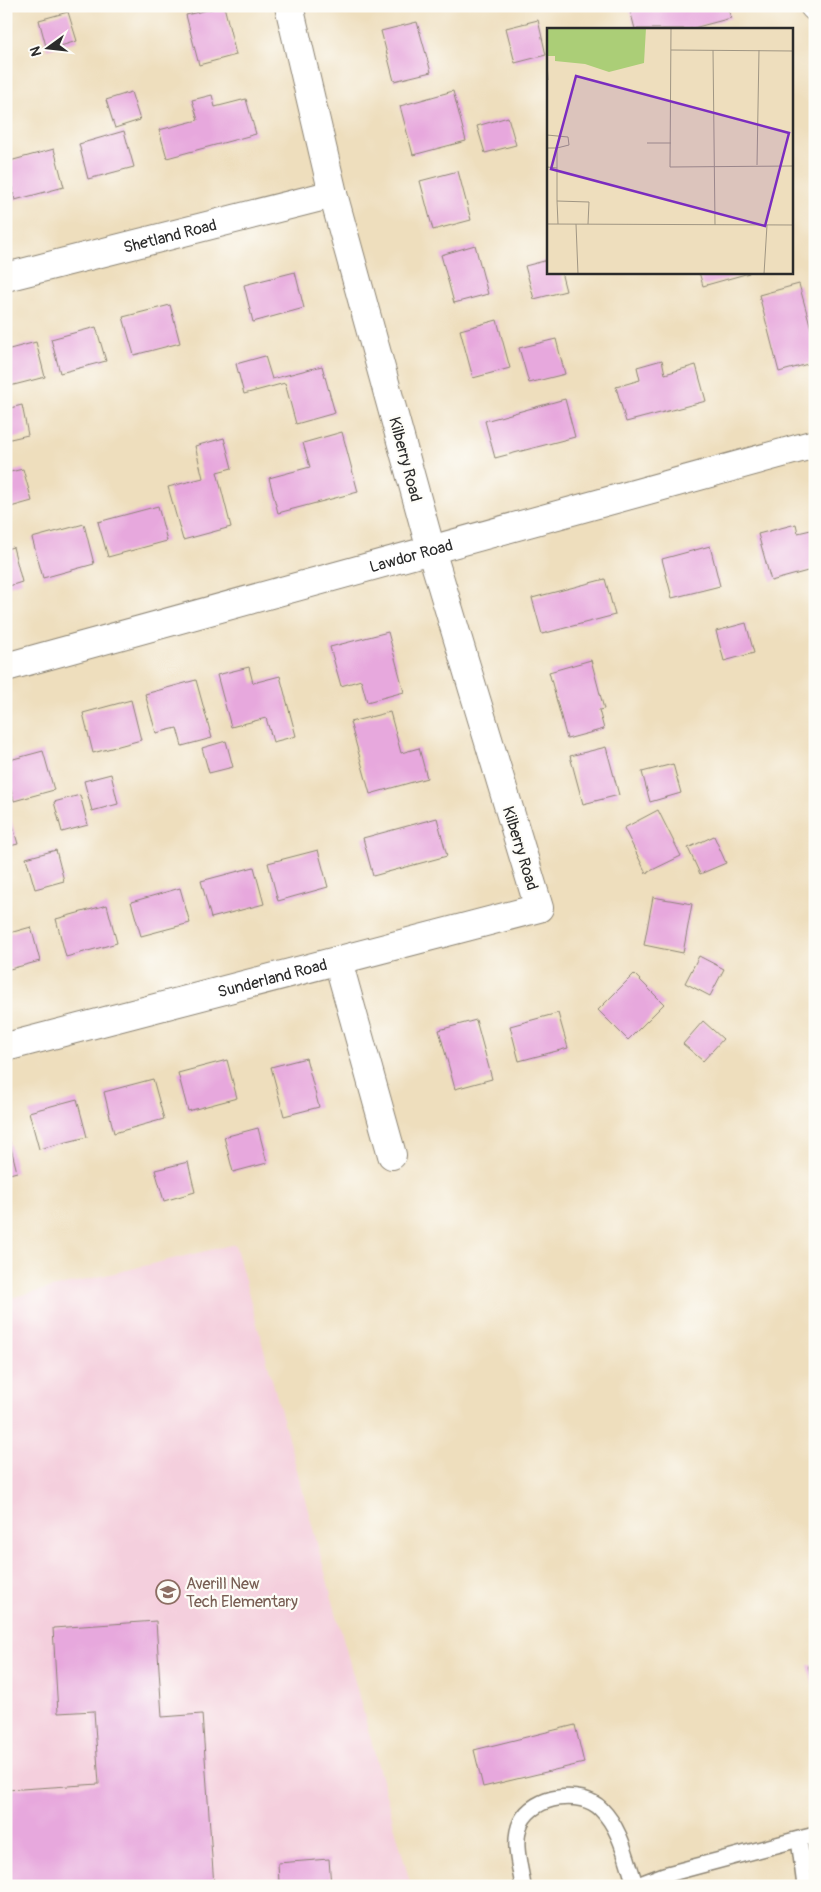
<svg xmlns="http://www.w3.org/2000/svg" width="821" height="1892" font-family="Pangolin,sans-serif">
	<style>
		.built { fill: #f4cfdd }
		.building { fill: #e7a8dd }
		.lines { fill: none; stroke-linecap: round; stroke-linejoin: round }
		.service-casing { stroke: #8c8474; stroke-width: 18 }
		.minor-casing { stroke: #8c8474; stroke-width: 30 }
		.tertiary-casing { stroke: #8c8474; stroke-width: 30 }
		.service { stroke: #fff; stroke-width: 15 }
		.minor { stroke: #fff; stroke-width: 28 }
		.tertiary { stroke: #fff; stroke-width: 28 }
		.labels { text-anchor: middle; stroke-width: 4.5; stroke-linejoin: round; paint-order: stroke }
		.street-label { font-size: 16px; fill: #2b2b2b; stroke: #fdfcf7 }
		.education-label { font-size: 16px; fill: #785e54; stroke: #fdfcf7; text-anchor: start }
		.inset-road { fill: none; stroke: #a09683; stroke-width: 1 }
		.view { fill: #7b2cbf; fill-opacity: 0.15; stroke: #7b2cbf; stroke-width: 2.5 }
		.inset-edge { fill: none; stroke: #2b2b2b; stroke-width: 2.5 }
	</style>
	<rect width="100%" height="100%" fill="#fdfcf7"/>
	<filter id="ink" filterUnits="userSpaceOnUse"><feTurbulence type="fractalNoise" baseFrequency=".02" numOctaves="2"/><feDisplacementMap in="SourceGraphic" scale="10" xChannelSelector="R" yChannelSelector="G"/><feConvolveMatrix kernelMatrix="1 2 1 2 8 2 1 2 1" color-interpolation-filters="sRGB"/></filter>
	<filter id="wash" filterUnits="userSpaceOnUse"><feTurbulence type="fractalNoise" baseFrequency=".0096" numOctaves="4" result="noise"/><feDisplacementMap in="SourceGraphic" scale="20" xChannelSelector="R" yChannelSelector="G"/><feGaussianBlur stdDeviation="1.12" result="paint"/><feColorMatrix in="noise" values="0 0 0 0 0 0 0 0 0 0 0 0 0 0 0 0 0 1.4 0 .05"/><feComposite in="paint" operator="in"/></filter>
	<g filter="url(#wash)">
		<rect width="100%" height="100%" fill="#eedebd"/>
		<!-- built -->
		<path class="built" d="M235 1244 411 1886H6V1299Z"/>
		<g id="blocks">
			<!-- building -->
			<path class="building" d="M224 6 236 55 199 65 186 15Z
				M645 6H727L731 18 690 29H635L630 10Z
				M68 12 77 41 47 50 39 20Z
				M538 20 546 55 515 63 506 28Z
				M417 22 431 72 394 81 381 31Z
				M453 91 466 141 413 155 400 106Z
				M131 92 140 120 115 128 106 100Z
				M212 95 215 107 246 99 256 134 167 158 159 130 198 120 192 100Z
				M508 117 516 145 485 153 477 126Z
				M124 131 134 167 88 179 79 144Z
				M54 149 64 187 15 200 6 162Z
				M458 171 471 220 433 230 420 181Z
				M475 245 488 294 454 303 441 255Z
				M548 260V272H561L566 291 534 299 525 266Z
				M295 272 304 308 253 322 244 285Z
				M699 272H749V273L703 286Z
				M799 284 815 343V362L779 372 759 295Z
				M170 305 180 343 134 355 123 317Z
				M497 320 510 368 473 378 460 330Z
				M96 327 106 361 60 373 51 339Z
				M556 339 565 374 529 383 519 348Z
				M36 342 45 377 6 387V350Z
				M265 356 272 379 322 366 335 413 296 424 285 383 244 394 236 364Z
				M662 360 665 374 696 365 706 401 626 422 616 387 640 380 637 367Z
				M565 399 575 437 495 458 485 421Z
				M22 405 28 435 6 440V409Z
				M342 432 358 492 278 513 269 478 310 467 303 443Z
				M224 438 232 468 217 472 231 527 183 540 168 487 203 478 195 446Z
				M23 469 32 501 7 508 6 473Z
				M158 506 167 541 108 557 98 522Z
				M84 524 94 564 43 578 32 538Z
				M796 524 798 533 815 529V569L771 581 758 534Z
				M710 546 720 586 672 598 662 559Z
				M13 547 22 582 6 587V549Z
				M605 579 615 615 542 634 532 598Z
				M746 623 754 653 724 661 716 631Z
				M388 632 404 692 367 702 361 680 341 686 330 647Z
				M591 660 604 709 599 710 604 729 567 739 549 672Z
				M249 667 253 683 280 676 296 736 273 742 266 718 231 727 217 675Z
				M196 680 212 738 182 746 177 728 156 733 145 694Z
				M131 700 141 740 93 753 83 713Z
				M390 712 401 753 419 748 427 778 370 794 350 722Z
				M226 741 233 767 209 773 202 748Z
				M606 747 619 795 583 804 570 756Z
				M43 751 54 790 14 801 6 773V761Z
				M673 764 681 793 650 802 642 772Z
				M111 774 118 804 92 811 84 781Z
				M80 795 88 825 62 832 54 802Z
				M658 810 681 856 646 873 624 828Z
				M6 813H9L18 844 6 847Z
				M437 818 447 856 373 876 363 838Z
				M714 836 726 863 700 874 688 848Z
				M56 850 64 881 35 889 26 858Z
				M318 850 328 887 278 901 268 863Z
				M254 867 264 904 211 918 201 881Z
				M180 888 190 923 141 936 131 902Z
				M653 897 692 904 683 953 644 945Z
				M107 905 117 943 66 957 56 919Z
				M31 927 40 961 6 970V934Z
				M699 956 724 969 710 996 685 983Z
				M634 974 664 1004 628 1040 598 1010Z
				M558 1013 568 1048 519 1061 510 1026Z
				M476 1020 492 1079 455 1089 439 1030Z
				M703 1021 723 1039 703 1061 683 1044Z
				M306 1058 319 1107 284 1116 271 1067Z
				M227 1060 237 1098 188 1111 178 1073Z
				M153 1079 164 1119 114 1133 104 1092Z
				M77 1099 87 1137 39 1149 29 1112Z
				M258 1128 267 1163 233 1172 224 1137Z
				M7 1132 17 1172 6 1175V1133Z
				M188 1162 195 1192 164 1201 155 1170Z
				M156 1621 162 1717 202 1714 214 1886H6V1790L99 1784 94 1711 58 1713 53 1628Z
				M815 1664V1688H814L808 1665Z
				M575 1725 584 1763 483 1787 474 1750Z
				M329 1859 331 1886H256L279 1883 278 1863Z"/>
		</g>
	</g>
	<g filter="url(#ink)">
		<use href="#blocks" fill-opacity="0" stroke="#8c8474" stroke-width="1"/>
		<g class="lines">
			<!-- service casing -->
			<g class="service-casing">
				<path id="service" d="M523 1886C520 1866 512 1841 521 1822 534 1795 581 1789 601 1809 621 1829 626 1858 635 1884
					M635 1886 664 1875 799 1839
					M805 1886 799 1839 815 1835"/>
			</g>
			<!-- minor casing -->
			<g class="minor-casing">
				<g id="minor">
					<path id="s1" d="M6 277 333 194"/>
					<path id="s2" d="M6 667 815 444"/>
					<path d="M338 961 392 1155"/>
					<path id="s3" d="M6 1047 539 908 431 550 333 194 289 6"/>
				</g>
			</g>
			<!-- tertiary casing -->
			<g class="tertiary-casing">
				<path id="tertiary" d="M814 6 815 7"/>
			</g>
			<!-- service -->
			<use href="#service" class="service"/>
			<!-- minor -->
			<use href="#minor" class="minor"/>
			<!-- tertiary -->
			<use href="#tertiary" class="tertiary"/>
		</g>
	</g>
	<!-- icons -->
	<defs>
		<g id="school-ring" transform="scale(1.25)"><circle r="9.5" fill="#fdfcf7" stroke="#8d6e63" stroke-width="1.5"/><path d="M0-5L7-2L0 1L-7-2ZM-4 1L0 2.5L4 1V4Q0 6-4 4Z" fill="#8d6e63"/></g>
	</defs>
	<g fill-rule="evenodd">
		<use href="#school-ring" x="168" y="1592"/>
	</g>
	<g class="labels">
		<!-- street labels -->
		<g class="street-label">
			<text dy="6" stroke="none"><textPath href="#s1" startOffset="169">Shetland Road</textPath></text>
			<text transform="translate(406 459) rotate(75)" y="6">Kilberry Road</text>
			<text dy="6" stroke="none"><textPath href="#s2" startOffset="420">Lawdor Road</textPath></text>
			<text transform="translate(521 848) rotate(73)" y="6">Kilberry Road</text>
			<text dy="6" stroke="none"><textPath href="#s3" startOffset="275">Sunderland Road</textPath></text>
		</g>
		<!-- education labels -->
		<g class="education-label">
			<text x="186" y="1589">Averill New<tspan x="186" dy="18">Tech Elementary</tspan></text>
		</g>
	</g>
	<!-- overview -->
	<g transform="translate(547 28)">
		<rect width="246" height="246" fill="#eedebd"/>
		<path d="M0 0H99L97 35 62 44 38 36 8 33V28H0Z" fill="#abce77"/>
		<path class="inset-road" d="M124 0 123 139 247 138M124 22 247 23M166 22 168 197M0 33 1 52M0 52V75M0 107 21 109 22 117 10 120M100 115H124M0 120H10V140M210 137 212 22M0 139 10 140V173M0 196 247 197M11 196 10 173 42 174 41 196M29 196 31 246M217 246 220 197"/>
		<path class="view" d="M29 48 242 105 218 198 4 141Z"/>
		<rect width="246" height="246" class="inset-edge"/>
	</g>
	<!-- margin -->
	<rect width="821" height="1892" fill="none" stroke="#fdfcf7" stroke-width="25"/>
	<!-- north arrow -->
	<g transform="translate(48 48) rotate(255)" stroke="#fdfcf7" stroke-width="4" paint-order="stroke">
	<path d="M0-4L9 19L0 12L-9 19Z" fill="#2b2b2b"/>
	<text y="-8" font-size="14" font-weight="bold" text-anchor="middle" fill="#2b2b2b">N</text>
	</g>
</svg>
